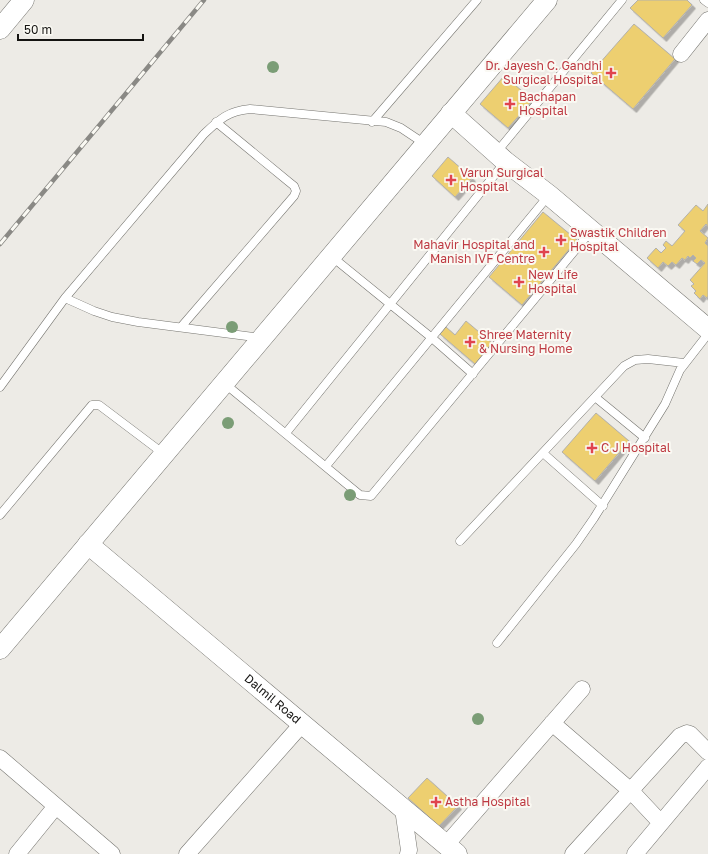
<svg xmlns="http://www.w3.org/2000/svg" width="708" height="854" font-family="'Golos Text',sans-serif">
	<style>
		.building { fill: #edcf6f; stroke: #b3b1ac; filter: url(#shadow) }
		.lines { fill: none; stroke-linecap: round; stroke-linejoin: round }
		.service-casing { stroke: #75746f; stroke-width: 9 }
		.minor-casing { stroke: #75746f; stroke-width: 17 }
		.tertiary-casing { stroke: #75746f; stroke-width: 21 }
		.service { stroke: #fff; stroke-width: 8 }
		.minor { stroke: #fff; stroke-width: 16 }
		.tertiary { stroke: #fff; stroke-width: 20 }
		.rail-casing { stroke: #8a8985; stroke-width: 4.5 }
		.rail { stroke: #faf9f3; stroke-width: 3; stroke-dasharray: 9; stroke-linecap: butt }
		.tree { fill: #7b9d76 }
		.health-dot { fill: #e0444e; stroke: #faf9f3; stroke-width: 1.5 }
		.labels { text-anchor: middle; stroke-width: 4; stroke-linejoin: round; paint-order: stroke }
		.health-label { font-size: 12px; fill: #be3a42; stroke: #faf9f3; text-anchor: start }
		.street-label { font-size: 12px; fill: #141311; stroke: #faf9f3 }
	</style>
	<defs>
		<filter id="shadow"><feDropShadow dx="3.5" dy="3.5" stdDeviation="0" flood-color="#0004"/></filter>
	</defs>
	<rect width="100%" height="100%" fill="#edebe6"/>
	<!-- building -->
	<path class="building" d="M638 0H687L692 5 663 38 630 8Z
		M634 24 675 59 633 109 591 73Z
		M504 76 533 100 508 128 480 104Z
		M448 157 472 178 455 197 432 176Z
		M708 204V227L706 224 700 231 708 238 705 243 708 246V296L707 298 703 295 700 299 694 293 696 291 691 286 694 284 690 280 705 263 701 260 697 264 693 261 696 258 693 255 690 258 688 256 685 260 682 258 676 265 672 262 668 266 663 262 658 268 647 258 656 248 661 253 666 248 663 245 666 241 672 246 685 231 678 225 696 205 703 211Z
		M543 212 577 240 522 305 489 277Z
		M466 321 492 343 475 364 440 334 446 327 455 335Z
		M596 413 629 441 595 481 562 452Z
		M427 778 458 806 439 826 408 798Z"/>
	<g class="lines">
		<!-- service casing -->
		<g class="service-casing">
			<path id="service" d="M704 0 708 3
				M372 122 477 0
				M496 153 622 0
				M331 256 432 338 473 374
				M65 298 94 311 112 317 138 322 262 338
				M181 327 294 196 296 191 294 186 289 182 216 122
				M224 383 360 495 371 496 591 231
				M0 387 65 298 204 134C220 119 228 111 250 109L386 122 401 128 425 144
				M595 397 645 438
				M286 433 505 162
				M543 453 603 506
				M326 466 549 195
				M0 515 92 405H99L164 454
				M460 541 624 366 635 360 648 359 684 363
				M497 643 576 544 594 518 665 404 680 370 708 334"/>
		</g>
		<!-- minor casing -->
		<g class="minor-casing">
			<path id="minor" d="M681 54 708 20
				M552 723 631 791 661 823
				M0 758 112 854
				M403 809 409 850 408 854
				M446 845 582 689
				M17 854 56 806
				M187 854 302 724
				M573 854 680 736 687 733 690 734 708 752
				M635 854 708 767"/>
		</g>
		<!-- tertiary casing -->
		<g class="tertiary-casing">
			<g id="tertiary">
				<path d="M0 29 24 0"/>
				<path d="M451 113 506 162 549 195 708 329"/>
				<path id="s1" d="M88 544 457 854"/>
				<path d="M0 649 547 0"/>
			</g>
		</g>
		<!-- service -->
		<use href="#service" class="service"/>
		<!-- minor -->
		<use href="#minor" class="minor"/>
		<!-- tertiary -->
		<use href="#tertiary" class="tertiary"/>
		<!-- rail casing -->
		<g class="rail-casing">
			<path id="rail" d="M0 244 204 0"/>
		</g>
		<!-- rail -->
		<use href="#rail" class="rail"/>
	</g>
	<!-- trees -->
	<g class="tree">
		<circle cx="273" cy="67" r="6"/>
		<circle cx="232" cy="327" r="6"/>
		<circle cx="228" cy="423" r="6"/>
		<circle cx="350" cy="495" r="6"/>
		<circle cx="478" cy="719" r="6"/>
	</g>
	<!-- markers -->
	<g class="health-dot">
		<path d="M609 67h4v4h4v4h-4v4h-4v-4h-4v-4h4z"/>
		<path d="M508 98h4v4h4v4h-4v4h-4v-4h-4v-4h4z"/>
		<path d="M449 174h4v4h4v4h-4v4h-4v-4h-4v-4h4z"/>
		<path d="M559 234h4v4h4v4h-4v4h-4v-4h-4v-4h4z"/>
		<path d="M542 246h4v4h4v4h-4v4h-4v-4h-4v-4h4z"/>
		<path d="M517 276h4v4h4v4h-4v4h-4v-4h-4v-4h4z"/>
		<path d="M468 336h4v4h4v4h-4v4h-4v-4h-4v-4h4z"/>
		<path d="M590 442h4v4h4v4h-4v4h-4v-4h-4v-4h4z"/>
		<path d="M434 796h4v4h4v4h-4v4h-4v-4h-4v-4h4z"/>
	</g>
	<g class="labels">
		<!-- health labels -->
		<g class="health-label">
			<text x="602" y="70" text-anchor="end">Dr. Jayesh C. Gandhi<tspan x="602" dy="14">Surgical Hospital</tspan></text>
			<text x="519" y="101">Bachapan<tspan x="519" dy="14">Hospital</tspan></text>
			<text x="460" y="177">Varun Surgical<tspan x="460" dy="14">Hospital</tspan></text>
			<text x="570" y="237">Swastik Children<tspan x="570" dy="14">Hospital</tspan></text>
			<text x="535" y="249" text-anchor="end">Mahavir Hospital and<tspan x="535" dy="14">Manish IVF Centre</tspan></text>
			<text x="528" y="279">New Life<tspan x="528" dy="14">Hospital</tspan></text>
			<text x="479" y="339">Shree Maternity<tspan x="479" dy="14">&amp; Nursing Home</tspan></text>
			<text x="601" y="452">C J Hospital</text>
			<text x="445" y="806">Astha Hospital</text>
		</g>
		<!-- street labels -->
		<g class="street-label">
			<text dy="4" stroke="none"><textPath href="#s1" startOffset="241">Dalmil Road</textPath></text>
		</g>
	</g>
	<!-- scale -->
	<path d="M18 34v6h125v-6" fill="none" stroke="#141311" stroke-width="2"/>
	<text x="24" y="34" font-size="12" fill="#141311" stroke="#faf9f3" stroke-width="3" paint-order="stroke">50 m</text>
</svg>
